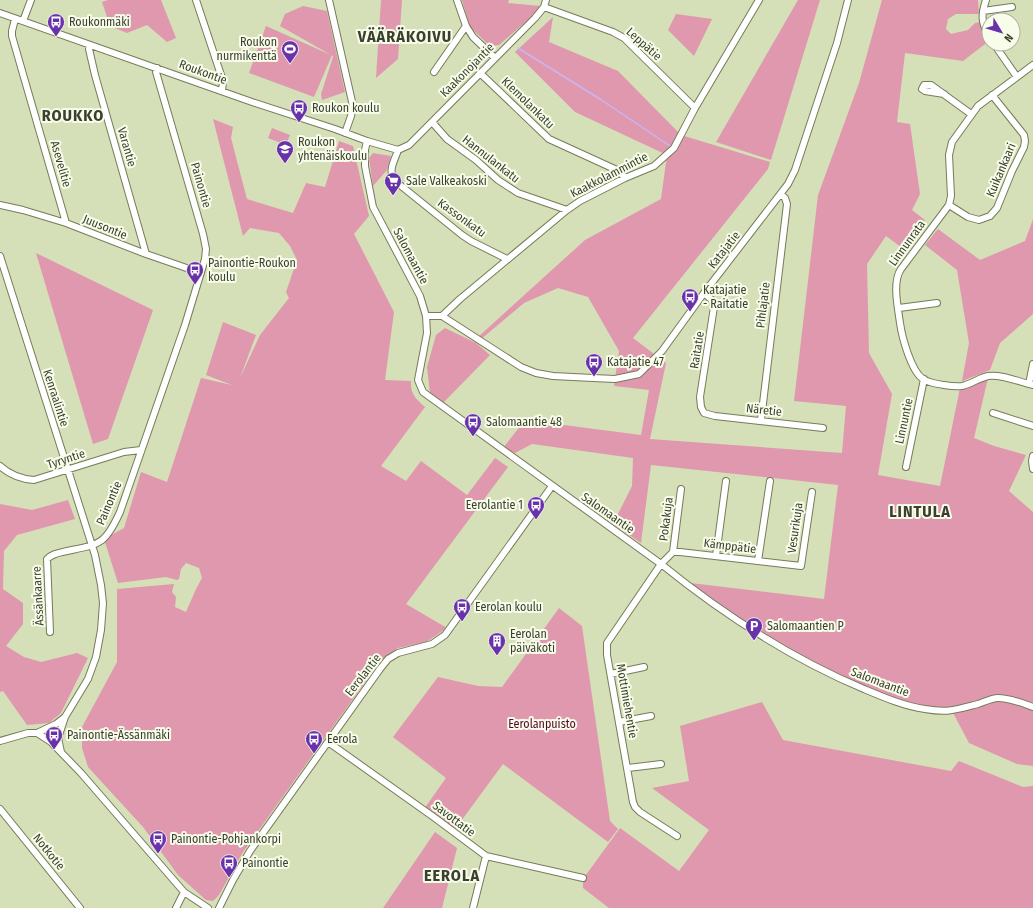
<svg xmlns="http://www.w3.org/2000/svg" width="1033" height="908" font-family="'Fira Sans Condensed',sans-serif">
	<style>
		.green { fill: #e098ae }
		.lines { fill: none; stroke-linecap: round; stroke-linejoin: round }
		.stream { stroke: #cab5f3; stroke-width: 1.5 }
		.minor-casing { stroke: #747c59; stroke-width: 8 }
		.minor { stroke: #fff; stroke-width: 6 }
		.labels { text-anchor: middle; stroke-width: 4; stroke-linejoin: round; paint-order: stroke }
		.poi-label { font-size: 12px; fill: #3b3f30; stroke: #f8fdea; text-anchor: start }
		.street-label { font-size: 12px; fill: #3b3f30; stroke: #f8fdea }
		.park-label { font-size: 12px; fill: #56072c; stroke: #f8fdea }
		.district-label { font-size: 16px; font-weight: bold; letter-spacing: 1px; fill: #3b3f30; stroke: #f8fdea }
	</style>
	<rect width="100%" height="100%" fill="#d5dfb8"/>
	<!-- green -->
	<path class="green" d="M108 0H161L176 38 167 42 147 25 127 33 110 26 102 2Z
		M381 0H402L398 59 376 78Z
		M462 0H509L508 3 541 6 537 12 499 45 490 46 470 27Z
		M798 0H820L771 160 716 142Z
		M882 0H978L979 14H956L948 19 946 29 951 34 968 30 975 23 980 22 989 41 963 61 905 53 897 122 910 124 920 194 912 210 925 220 905 250 886 236 867 264 869 353 892 394 878 475 940 486 960 388 988 378 974 438 994 446 1026 455 1009 491 1033 512V766L1017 764 969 743 952 711 922 709 882 696 788 653 682 582 824 599 838 485 651 465 641 543 613 524 632 486 633 458 532 444 515 453 503 448 525 420 641 435 649 390 614 386 619 351 588 297 558 288 524 303 480 340 477 338 585 240 661 199 667 155 575 112 515 52 553 17 549 42 618 71 681 135 770 162 768 169 633 338 666 363 650 439 842 453 846 406 794 401 818 195 859 83Z
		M303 6 327 11 345 92 322 100 321 94 333 57 332 55 314 97 249 73 266 26 331 55 280 26 285 14Z
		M676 14 712 19 694 56 668 30Z
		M213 119 233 127 231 138 247 199 293 213 306 183 325 187 339 141 353 146 369 216 354 234 394 312 385 380 411 381C410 394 416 399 425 407L381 466 406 481 421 461 467 495 495 458 508 467 406 604 447 628 426 642 398 648 381 660 243 852 219 895 213 901 206 900 178 875 143 827 88 767 82 748V727L117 662V589L174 584 172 592 176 597 175 607 186 612 196 589 202 578 199 568 186 563 181 569 179 579 177 580 166 577 118 583 104 539 124 528 141 472 167 482 201 378 232 385 206 375 223 322 256 335 240 378 260 335 289 298 286 292 297 260 290 246 279 233 250 228 243 236Z
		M272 128 290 135 286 145 268 138Z
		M373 153 391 156 387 170 373 186 369 158Z
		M1033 219V314L1000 343 990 370 962 381 969 343 957 270 925 245 938 229 980 260 1025 241Z
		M36 253 153 310 108 439 93 444Z
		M445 328 476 343 490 355 443 403 430 393 427 367 436 335Z
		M68 500 75 519 17 535 4 551 3 589 23 603V624L6 646 24 657 41 662 77 653 88 658 61 713 49 723 27 725 3 691 0 692V504L32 510Z
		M559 608 582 626 610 821 618 829 608 842 503 764 453 832 424 809 446 778 393 737 438 677 478 686 502 687Z
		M762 702 783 740 951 771 959 761 1023 787 1033 786V908H609L583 888V879L620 828 679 871 709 830 652 788 689 781 680 726Z
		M435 832 457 848 442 908H383Z"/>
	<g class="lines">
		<!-- stream -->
		<path class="stream" d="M518 48 600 99 670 146"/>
		<!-- minor casing -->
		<g class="minor-casing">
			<path id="minor" d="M196 0 223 81 222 91
				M329 0 353 106 351 116 345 133
				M457 0 466 26 473 37 495 58
				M986 0C981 15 981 22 989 36
				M544 7 613 32 624 38 695 108
				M983 11 1012 7
				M0 13 252 102 335 129 367 141 398 150
				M15 19 12 31V36L66 223
				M23 21 31 0
				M994 44 1017 77
				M90 45 89 49 95 75 146 254
				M1033 65 978 106 952 142 949 155 951 196 949 205 901 269C892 282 898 308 900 323 902 337 911 371 923 379 929 383 937 384 944 385 950 386 956 387 962 386 971 384 979 378 988 376 1002 374 1019 382 1033 385
				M434 72 466 26
				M480 73 549 139 619 171 625 178
				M944 94 925 91 922 89 924 85H931L971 114
				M432 122 447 139 476 160 498 180 518 193 567 210
				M367 141 365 150V166L373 207 420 296 426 316 427 333 418 380 423 392 661 564C724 615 790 658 864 689 883 697 904 706 925 709 948 713 955 710 978 704 984 702 992 698 998 698 1010 698 1022 703 1033 707
				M398 150 409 145 535 18 544 7 546 0
				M398 150C395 160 387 171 395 181L462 235 471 241 507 259
				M0 205 23 210 66 223 146 254 201 273
				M949 205 968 217 979 220 990 216 997 208 1012 171 1024 147 1025 141 1024 135 992 95
				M0 256 95 555 101 585 103 603 101 630 96 657 88 679 65 717 56 724 37 733H28L0 741
				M704 293 712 300 714 307 700 397 701 407 704 413 715 416 823 428
				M899 308 937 303
				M426 316H442L521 367 536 373 553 376 593 378 615 379 639 374 662 351 704 293 788 184 795 170 837 43 848 0
				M442 316 460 299 567 210 580 201 625 178 654 166 674 148 695 108 759 0
				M1029 384 1033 364
				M993 413 1033 426
				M761 420 787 204 785 198 781 194
				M1033 456 1032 461 1033 469
				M0 466C10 475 20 479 34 480L124 452 141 450
				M906 467 924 379
				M673 552 681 489
				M716 556 726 481
				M758 561 770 481
				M50 632 47 559C53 553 59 553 67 551 100 544 105 545 120 512L185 325 205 259 206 249 203 234 156 72 157 68
				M611 674 644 667
				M619 722 651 716
				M37 733 51 742 81 773 184 892 208 908
				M328 742 435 818 486 856 583 878
				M61 752 58 738 65 717
				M628 768 661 764
				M0 809 80 908
				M677 836 640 812 635 807 633 802 607 655V643L661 564 673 552H680L801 566 812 492
				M176 908 184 892
				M219 908 233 880 250 851 380 669 388 659 398 653 432 644 445 635 552 486
				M473 908 486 856"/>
		</g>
		<!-- minor -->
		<use href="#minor" class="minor"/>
	</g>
	<!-- icons -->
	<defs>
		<g id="bus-pin" transform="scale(0.9)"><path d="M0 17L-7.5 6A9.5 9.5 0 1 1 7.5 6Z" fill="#6833aa" stroke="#f8fdea"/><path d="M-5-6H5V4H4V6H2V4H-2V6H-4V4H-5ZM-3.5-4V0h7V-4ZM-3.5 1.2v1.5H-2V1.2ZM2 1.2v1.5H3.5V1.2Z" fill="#fff"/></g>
		<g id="stadium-pin" transform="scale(0.9)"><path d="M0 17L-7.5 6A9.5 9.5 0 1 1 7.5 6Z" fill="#6833aa" stroke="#f8fdea"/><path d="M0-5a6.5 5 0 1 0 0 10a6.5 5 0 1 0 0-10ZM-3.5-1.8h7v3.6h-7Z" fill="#fff"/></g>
		<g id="school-pin" transform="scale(0.9)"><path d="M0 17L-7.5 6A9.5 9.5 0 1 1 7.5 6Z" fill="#6833aa" stroke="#f8fdea"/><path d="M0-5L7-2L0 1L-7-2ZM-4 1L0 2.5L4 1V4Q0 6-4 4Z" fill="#fff"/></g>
		<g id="supermarket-pin" transform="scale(0.9)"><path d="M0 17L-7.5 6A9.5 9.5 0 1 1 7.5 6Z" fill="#6833aa" stroke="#f8fdea"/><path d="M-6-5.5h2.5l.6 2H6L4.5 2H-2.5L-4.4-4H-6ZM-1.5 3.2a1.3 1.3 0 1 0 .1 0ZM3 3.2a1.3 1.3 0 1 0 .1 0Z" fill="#fff"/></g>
		<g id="parking-pin" transform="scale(0.9)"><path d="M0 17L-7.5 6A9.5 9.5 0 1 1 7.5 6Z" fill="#6833aa" stroke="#f8fdea"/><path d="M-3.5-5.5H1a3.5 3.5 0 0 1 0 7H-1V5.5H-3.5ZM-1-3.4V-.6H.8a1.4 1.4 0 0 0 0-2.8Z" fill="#fff"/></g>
		<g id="building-pin" transform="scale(0.9)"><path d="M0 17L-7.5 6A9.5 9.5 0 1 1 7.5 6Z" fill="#6833aa" stroke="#f8fdea"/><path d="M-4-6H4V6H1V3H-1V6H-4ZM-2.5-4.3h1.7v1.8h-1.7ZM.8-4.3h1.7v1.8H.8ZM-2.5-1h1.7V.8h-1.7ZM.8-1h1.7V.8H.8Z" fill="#fff"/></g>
	</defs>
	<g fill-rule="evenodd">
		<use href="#bus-pin" x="56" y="22"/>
		<use href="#stadium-pin" x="290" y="49"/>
		<use href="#bus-pin" x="299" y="108"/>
		<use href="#school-pin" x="285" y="149"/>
		<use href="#supermarket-pin" x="393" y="181"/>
		<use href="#bus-pin" x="195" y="270"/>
		<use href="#bus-pin" x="690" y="297"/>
		<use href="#bus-pin" x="594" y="362"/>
		<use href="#bus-pin" x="473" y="422"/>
		<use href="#bus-pin" x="536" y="505"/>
		<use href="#bus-pin" x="462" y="607"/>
		<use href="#parking-pin" x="754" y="626"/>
		<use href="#building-pin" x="497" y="641"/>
		<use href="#bus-pin" x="54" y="735"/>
		<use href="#bus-pin" x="314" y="739"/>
		<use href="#bus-pin" x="158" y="839"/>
		<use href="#bus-pin" x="229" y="863"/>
	</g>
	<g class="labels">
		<!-- poi labels -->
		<g class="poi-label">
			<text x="69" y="26">Roukonmäki</text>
			<text x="277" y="46" text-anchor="end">Roukon<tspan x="277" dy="14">nurmikenttä</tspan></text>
			<text x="312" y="112">Roukon koulu</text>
			<text x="298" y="146">Roukon<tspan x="298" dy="14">yhtenäiskoulu</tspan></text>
			<text x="406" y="185">Sale Valkeakoski</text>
			<text x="208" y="267">Painontie-Roukon<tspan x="208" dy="14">koulu</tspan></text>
			<text x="703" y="294">Katajatie<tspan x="703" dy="14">- Raitatie</tspan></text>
			<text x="607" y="366">Katajatie 47</text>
			<text x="486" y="426">Salomaantie 48</text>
			<text x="523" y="509" text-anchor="end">Eerolantie 1</text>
			<text x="475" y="611">Eerolan koulu</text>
			<text x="767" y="630">Salomaantien P</text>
			<text x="510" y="638">Eerolan<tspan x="510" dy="14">päiväkoti</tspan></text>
			<text x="67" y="739">Painontie-Ässänmäki</text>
			<text x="327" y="743">Eerola</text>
			<text x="171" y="843">Painontie-Pohjankorpi</text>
			<text x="242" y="867">Painontie</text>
		</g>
		<!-- street labels -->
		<g class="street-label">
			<text transform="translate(644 44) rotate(42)" y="4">Leppätie</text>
			<text transform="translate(467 70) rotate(-45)" y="4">Kaakonojantie</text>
			<text transform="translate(203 72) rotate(20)" y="4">Roukontie</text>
			<text transform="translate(528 103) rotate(44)" y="4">Klemolankatu</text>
			<text transform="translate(127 147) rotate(74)" y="4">Varantie</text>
			<text transform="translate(491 159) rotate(38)" y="4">Hannulankatu</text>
			<text transform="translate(61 164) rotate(74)" y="4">Asevelitie</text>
			<text transform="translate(1001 170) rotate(-67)" y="4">Kuikankaari</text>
			<text transform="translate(609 175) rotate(-27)" y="4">Kaakkolammintie</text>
			<text transform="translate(201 185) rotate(74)" y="4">Painontie</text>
			<text transform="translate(462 218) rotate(36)" y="4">Kassonkatu</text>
			<text transform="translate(105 227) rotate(22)" y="4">Juusontie</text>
			<text transform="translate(907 243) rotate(-54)" y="4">Linnunrata</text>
			<text transform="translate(724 250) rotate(-52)" y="4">Katajatie</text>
			<text transform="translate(411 256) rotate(62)" y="4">Salomaantie</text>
			<text transform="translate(763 305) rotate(-83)" y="4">Pihlajatie</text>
			<text transform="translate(697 350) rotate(-81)" y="4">Raitatie</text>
			<text transform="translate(56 398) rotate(72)" y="4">Kenraalintie</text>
			<text transform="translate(764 410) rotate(6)" y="4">Näretie</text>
			<text transform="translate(904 421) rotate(-78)" y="4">Linnuntie</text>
			<text transform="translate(66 459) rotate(-18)" y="4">Tyryntie</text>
			<text transform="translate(109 503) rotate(-67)" y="4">Painontie</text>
			<text transform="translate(608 513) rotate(35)" y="4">Salomaantie</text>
			<text transform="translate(666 519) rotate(-83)" y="4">Pokakuja</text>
			<text transform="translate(795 528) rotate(-82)" y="4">Vesurikuja</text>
			<text transform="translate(730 546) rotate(7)" y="4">Kämppätie</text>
			<text transform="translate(38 596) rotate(-93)" y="4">Ässänkaarre</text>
			<text transform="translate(363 675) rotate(-52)" y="4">Eerolantie</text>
			<text transform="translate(880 682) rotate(21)" y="4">Salomaantie</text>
			<text transform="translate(627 701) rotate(80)" y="4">Mottimiehentie</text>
			<text transform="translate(454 819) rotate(37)" y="4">Savottatie</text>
			<text transform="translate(49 852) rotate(51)" y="4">Notkotie</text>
		</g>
		<!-- park labels -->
		<g class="park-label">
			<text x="542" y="728">Eerolanpuisto</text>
		</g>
		<!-- district labels -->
		<g class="district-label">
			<text x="405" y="42">VÄÄRÄKOIVU</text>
			<text x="73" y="121">ROUKKO</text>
			<text x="920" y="517">LINTULA</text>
			<text x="452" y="881">EEROLA</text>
		</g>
	</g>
	<!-- north arrow -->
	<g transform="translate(1001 32) rotate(128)"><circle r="19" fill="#f8fdea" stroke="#acb1a0"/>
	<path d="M0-3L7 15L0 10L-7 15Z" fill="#6833aa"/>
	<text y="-6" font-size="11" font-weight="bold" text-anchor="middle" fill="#3b3f30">N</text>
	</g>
</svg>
